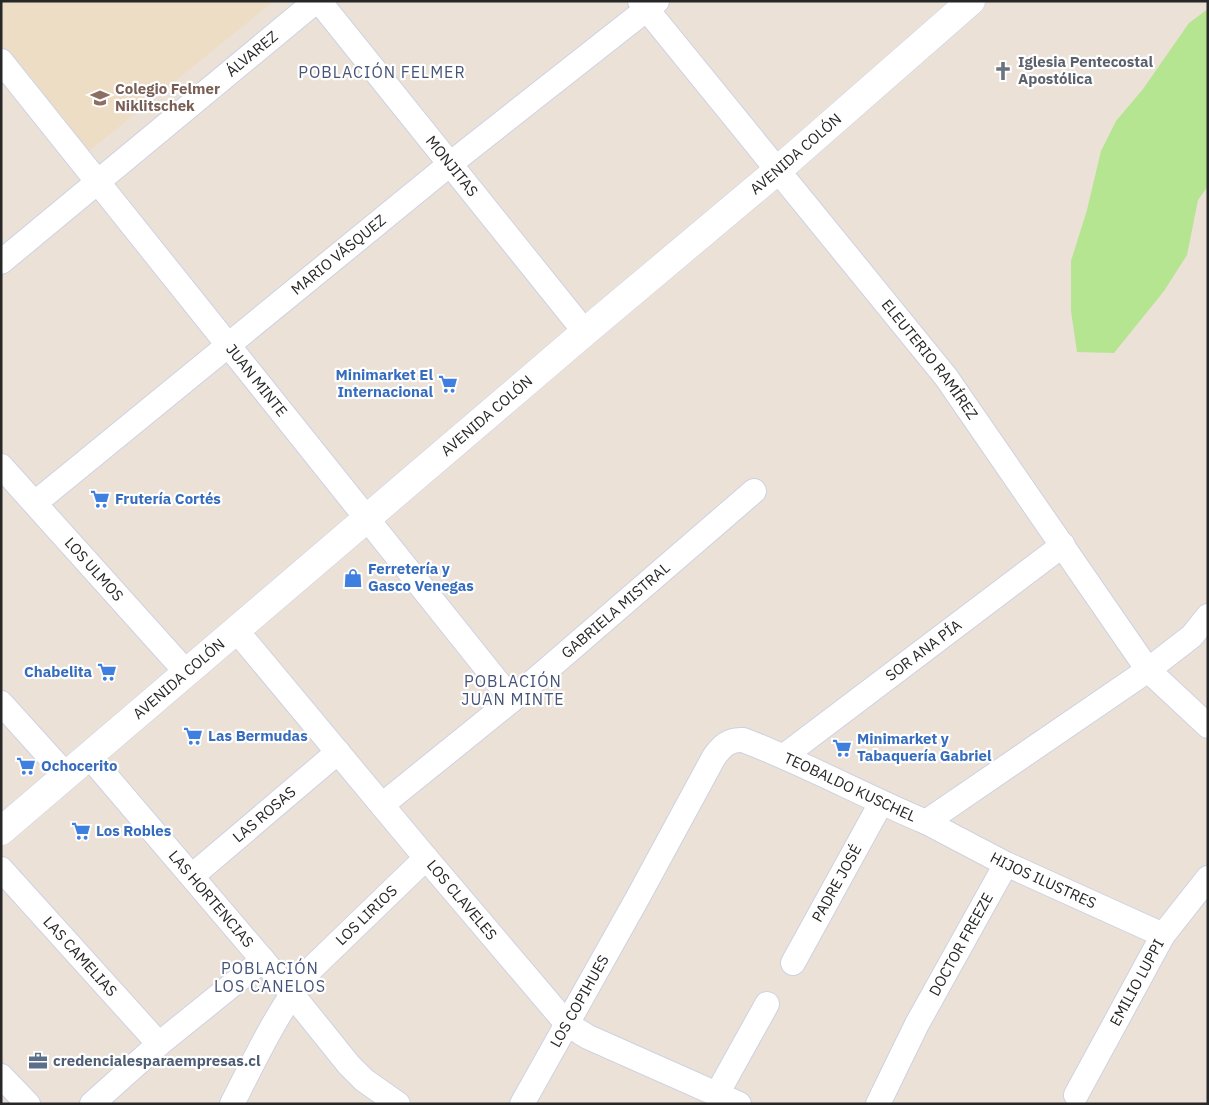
<svg xmlns="http://www.w3.org/2000/svg" width="1209" height="1105" font-family="'IBM Plex Sans',sans-serif">
	<style>
		.education { fill: #eeddc5 }
		.green { fill: #b5e590 }
		.lines { fill: none; stroke-linecap: round; stroke-linejoin: round }
		.minor-casing { stroke: #cdd2e2; stroke-width: 26 }
		.secondary-casing { stroke: #cdd2e2; stroke-width: 29 }
		.minor { stroke: #fff; stroke-width: 24 }
		.secondary { stroke: #fff; stroke-width: 28 }
		.labels { text-anchor: middle; stroke-width: 4.5; stroke-linejoin: round; paint-order: stroke }
		.street-label { font-size: 15px; fill: #272727; stroke: #fff }
		.worship-label { font-size: 15px; font-weight: bold; fill: #5b616d; stroke: #fff; text-anchor: start }
		.education-label { font-size: 15px; font-weight: bold; fill: #785e54; stroke: #fff; text-anchor: start }
		.shop-label { font-size: 15px; font-weight: bold; fill: #366cbe; stroke: #fff; text-anchor: start }
		.service-label { font-size: 15px; font-weight: bold; fill: #4e5e75; stroke: #fff; text-anchor: start }
		.neighbourhood-label { font-size: 16px; letter-spacing: 1px; fill: #465479; stroke: #fff }
	</style>
	<rect width="100%" height="100%" fill="#ebe1d7"/>
	<!-- education -->
	<path class="education" d="M1 1H274L88 152 1 44Z"/>
	<!-- green -->
	<path class="green" d="M1208 9V186L1198 200 1187 255 1164 291 1114 353 1077 352 1071 311V261L1087 210 1101 151 1116 121 1143 89 1189 23Z"/>
	<g class="lines">
		<!-- minor casing -->
		<g class="minor-casing">
			<g id="minor">
				<path id="s1" d="M319 1 585 332"/>
				<path id="s2" d="M640 1 946 377 1148 670 1208 726"/>
				<path id="s3" d="M1 61 512 700"/>
				<path id="s4" d="M1 262 316 1"/>
				<path id="s5" d="M1 466 187 673"/>
				<path id="s6" d="M35 503 450 164 657 1"/>
				<path id="s7" d="M236 630 426 858 567 1024 588 1037 739 1104"/>
				<path d="M1 703 66 775"/>
				<path id="s8" d="M89 756 291 993 349 1065 364 1080 398 1104"/>
				<path id="s9" d="M784 756 1063 545"/>
				<path id="s10" d="M382 805 512 700 754 491"/>
				<path id="s11" d="M926 822 1006 864 1163 935"/>
				<path id="s12" d="M1 869 159 1044"/>
				<path id="s13" d="M192 876 338 752"/>
				<path id="s14" d="M793 963 881 803"/>
				<path d="M1 1076 28 1104"/>
				<path d="M717 1094 767 1004"/>
				<path id="s15" d="M1076 1095 1163 935 1208 878"/>
				<path d="M92 1104 159 1044 263 960"/>
				<path id="s16" d="M232 1104C255 1059 277 1012 308 972L426 858"/>
				<path id="s17" d="M522 1104 637 899 714 757C722 746 729 739 743 740 806 764 864 796 926 822L1148 670 1192 636 1208 616"/>
				<path id="s18" d="M878 1104 917 1024 1006 864"/>
			</g>
		</g>
		<!-- secondary casing -->
		<g class="secondary-casing">
			<g id="secondary">
				<path id="s19" d="M1 831 585 332 778 170 971 1"/>
			</g>
		</g>
		<!-- minor -->
		<use href="#minor" class="minor"/>
		<!-- secondary -->
		<use href="#secondary" class="secondary"/>
	</g>
	<!-- icons -->
	<defs>
		<g id="church-bare" transform="scale(1.5)"><path d="M-1.2-6h2.4v3.5h3.3v2.4h-3.3V6h-2.4V-.1h-3.3v-2.4h3.3Z" fill="#6b7280" stroke="#fff" stroke-width="2.5" paint-order="stroke"/></g>
		<g id="school-bare" transform="scale(1.5)"><path d="M0-5L7-2L0 1L-7-2ZM-4 1L0 2.5L4 1V4Q0 6-4 4Z" fill="#8d6e63" stroke="#fff" stroke-width="2.5" paint-order="stroke"/></g>
		<g id="supermarket-bare" transform="scale(1.5)"><path d="M-6-5.5h2.5l.6 2H6L4.5 2H-2.5L-4.4-4H-6ZM-1.5 3.2a1.3 1.3 0 1 0 .1 0ZM3 3.2a1.3 1.3 0 1 0 .1 0Z" fill="#3f7fe0" stroke="#fff" stroke-width="2.5" paint-order="stroke"/></g>
		<g id="shop-bare" transform="scale(1.5)"><path d="M-5-2.5h2.3a2.7 3.5 0 0 1 5.4 0H5L5.5 6h-11ZM-1.5-2.5h3a1.5 2.3 0 0 0-3 0Z" fill="#3f7fe0" stroke="#fff" stroke-width="2.5" paint-order="stroke"/></g>
		<g id="office-bare" transform="scale(1.5)"><path d="M-6-3h4V-5.5h4V-3h4V5H-6ZM-1-4.5V-3h2v-1.5ZM-6 0V1H6V0Z" fill="#5c6f8a" stroke="#fff" stroke-width="2.5" paint-order="stroke"/></g>
	</defs>
	<g fill-rule="evenodd">
		<use href="#church-bare" x="1003" y="71"/>
		<use href="#school-bare" x="100" y="98"/>
		<use href="#supermarket-bare" x="448" y="384"/>
		<use href="#supermarket-bare" x="100" y="499"/>
		<use href="#shop-bare" x="353" y="578"/>
		<use href="#supermarket-bare" x="107" y="672"/>
		<use href="#supermarket-bare" x="193" y="736"/>
		<use href="#supermarket-bare" x="842" y="748"/>
		<use href="#supermarket-bare" x="26" y="766"/>
		<use href="#supermarket-bare" x="81" y="831"/>
		<use href="#office-bare" x="38" y="1061"/>
	</g>
	<g class="labels">
		<!-- street labels -->
		<g class="street-label">
			<text dy="5" stroke="none"><textPath href="#s4" startOffset="326">ÁLVAREZ</textPath></text>
			<text dy="5" stroke="none"><textPath href="#s19" startOffset="1044">AVENIDA COLÓN</textPath></text>
			<text dy="5" stroke="none"><textPath href="#s1" startOffset="212">MONJITAS</textPath></text>
			<text dy="5" stroke="none"><textPath href="#s6" startOffset="392">MARIO VÁSQUEZ</textPath></text>
			<text dy="5" stroke="none"><textPath href="#s2" startOffset="461">ELEUTERIO RAMÍREZ</textPath></text>
			<text dy="5" stroke="none"><textPath href="#s3" startOffset="409">JUAN MINTE</textPath></text>
			<text dy="5" stroke="none"><textPath href="#s19" startOffset="639">AVENIDA COLÓN</textPath></text>
			<text dy="5" stroke="none"><textPath href="#s5" startOffset="139">LOS ULMOS</textPath></text>
			<text dy="5" stroke="none"><textPath href="#s10" startOffset="304">GABRIELA MISTRAL</textPath></text>
			<text dy="5" stroke="none"><textPath href="#s9" startOffset="175">SOR ANA PÍA</textPath></text>
			<text dy="5" stroke="none"><textPath href="#s19" startOffset="234">AVENIDA COLÓN</textPath></text>
			<text dy="5" stroke="none"><textPath href="#s17" startOffset="549">TEOBALDO KUSCHEL</textPath></text>
			<text dy="5" stroke="none"><textPath href="#s13" startOffset="95">LAS ROSAS</textPath></text>
			<text dy="5" stroke="none"><textPath href="#s11" startOffset="131">HIJOS ILUSTRES</textPath></text>
			<text dy="5" stroke="none"><textPath href="#s14" startOffset="91">PADRE JOSÉ</textPath></text>
			<text dy="5" stroke="none"><textPath href="#s8" startOffset="188">LAS HORTENCIAS</textPath></text>
			<text dy="5" stroke="none"><textPath href="#s7" startOffset="352">LOS CLAVELES</textPath></text>
			<text dy="5" stroke="none"><textPath href="#s16" startOffset="234">LOS LIRIOS</textPath></text>
			<text dy="5" stroke="none"><textPath href="#s18" startOffset="180">DOCTOR FREEZE</textPath></text>
			<text dy="5" stroke="none"><textPath href="#s12" startOffset="118">LAS CAMELIAS</textPath></text>
			<text dy="5" stroke="none"><textPath href="#s15" startOffset="128">EMILIO LUPPI</textPath></text>
			<text dy="5" stroke="none"><textPath href="#s17" startOffset="118">LOS COPIHUES</textPath></text>
		</g>
		<!-- worship labels -->
		<g class="worship-label">
			<text x="1018" y="67">Iglesia Pentecostal<tspan x="1018" dy="17">Apostólica</tspan></text>
		</g>
		<!-- education labels -->
		<g class="education-label">
			<text x="115" y="94">Colegio Felmer<tspan x="115" dy="17">Niklitschek</tspan></text>
		</g>
		<!-- shop labels -->
		<g class="shop-label">
			<text x="433" y="380" text-anchor="end">Minimarket El<tspan x="433" dy="17">Internacional</tspan></text>
			<text x="115" y="504">Frutería Cortés</text>
			<text x="368" y="574">Ferretería y<tspan x="368" dy="17">Gasco Venegas</tspan></text>
			<text x="92" y="677" text-anchor="end">Chabelita</text>
			<text x="208" y="741">Las Bermudas</text>
			<text x="857" y="744">Minimarket y<tspan x="857" dy="17">Tabaquería Gabriel</tspan></text>
			<text x="41" y="771">Ochocerito</text>
			<text x="96" y="836">Los Robles</text>
		</g>
		<!-- service labels -->
		<g class="service-label">
			<text x="53" y="1066">credencialesparaempresas.cl</text>
		</g>
		<!-- neighbourhood labels -->
		<g class="neighbourhood-label">
			<text x="382" y="78">POBLACIÓN FELMER</text>
			<text x="513" y="687">POBLACIÓN<tspan x="513" dy="18">JUAN MINTE</tspan></text>
			<text x="270" y="974">POBLACIÓN<tspan x="270" dy="18">LOS CANELOS</tspan></text>
		</g>
	</g>
	<!-- border -->
	<rect width="1209" height="1105" fill="none" stroke="#272727" stroke-width="5"/>
</svg>
